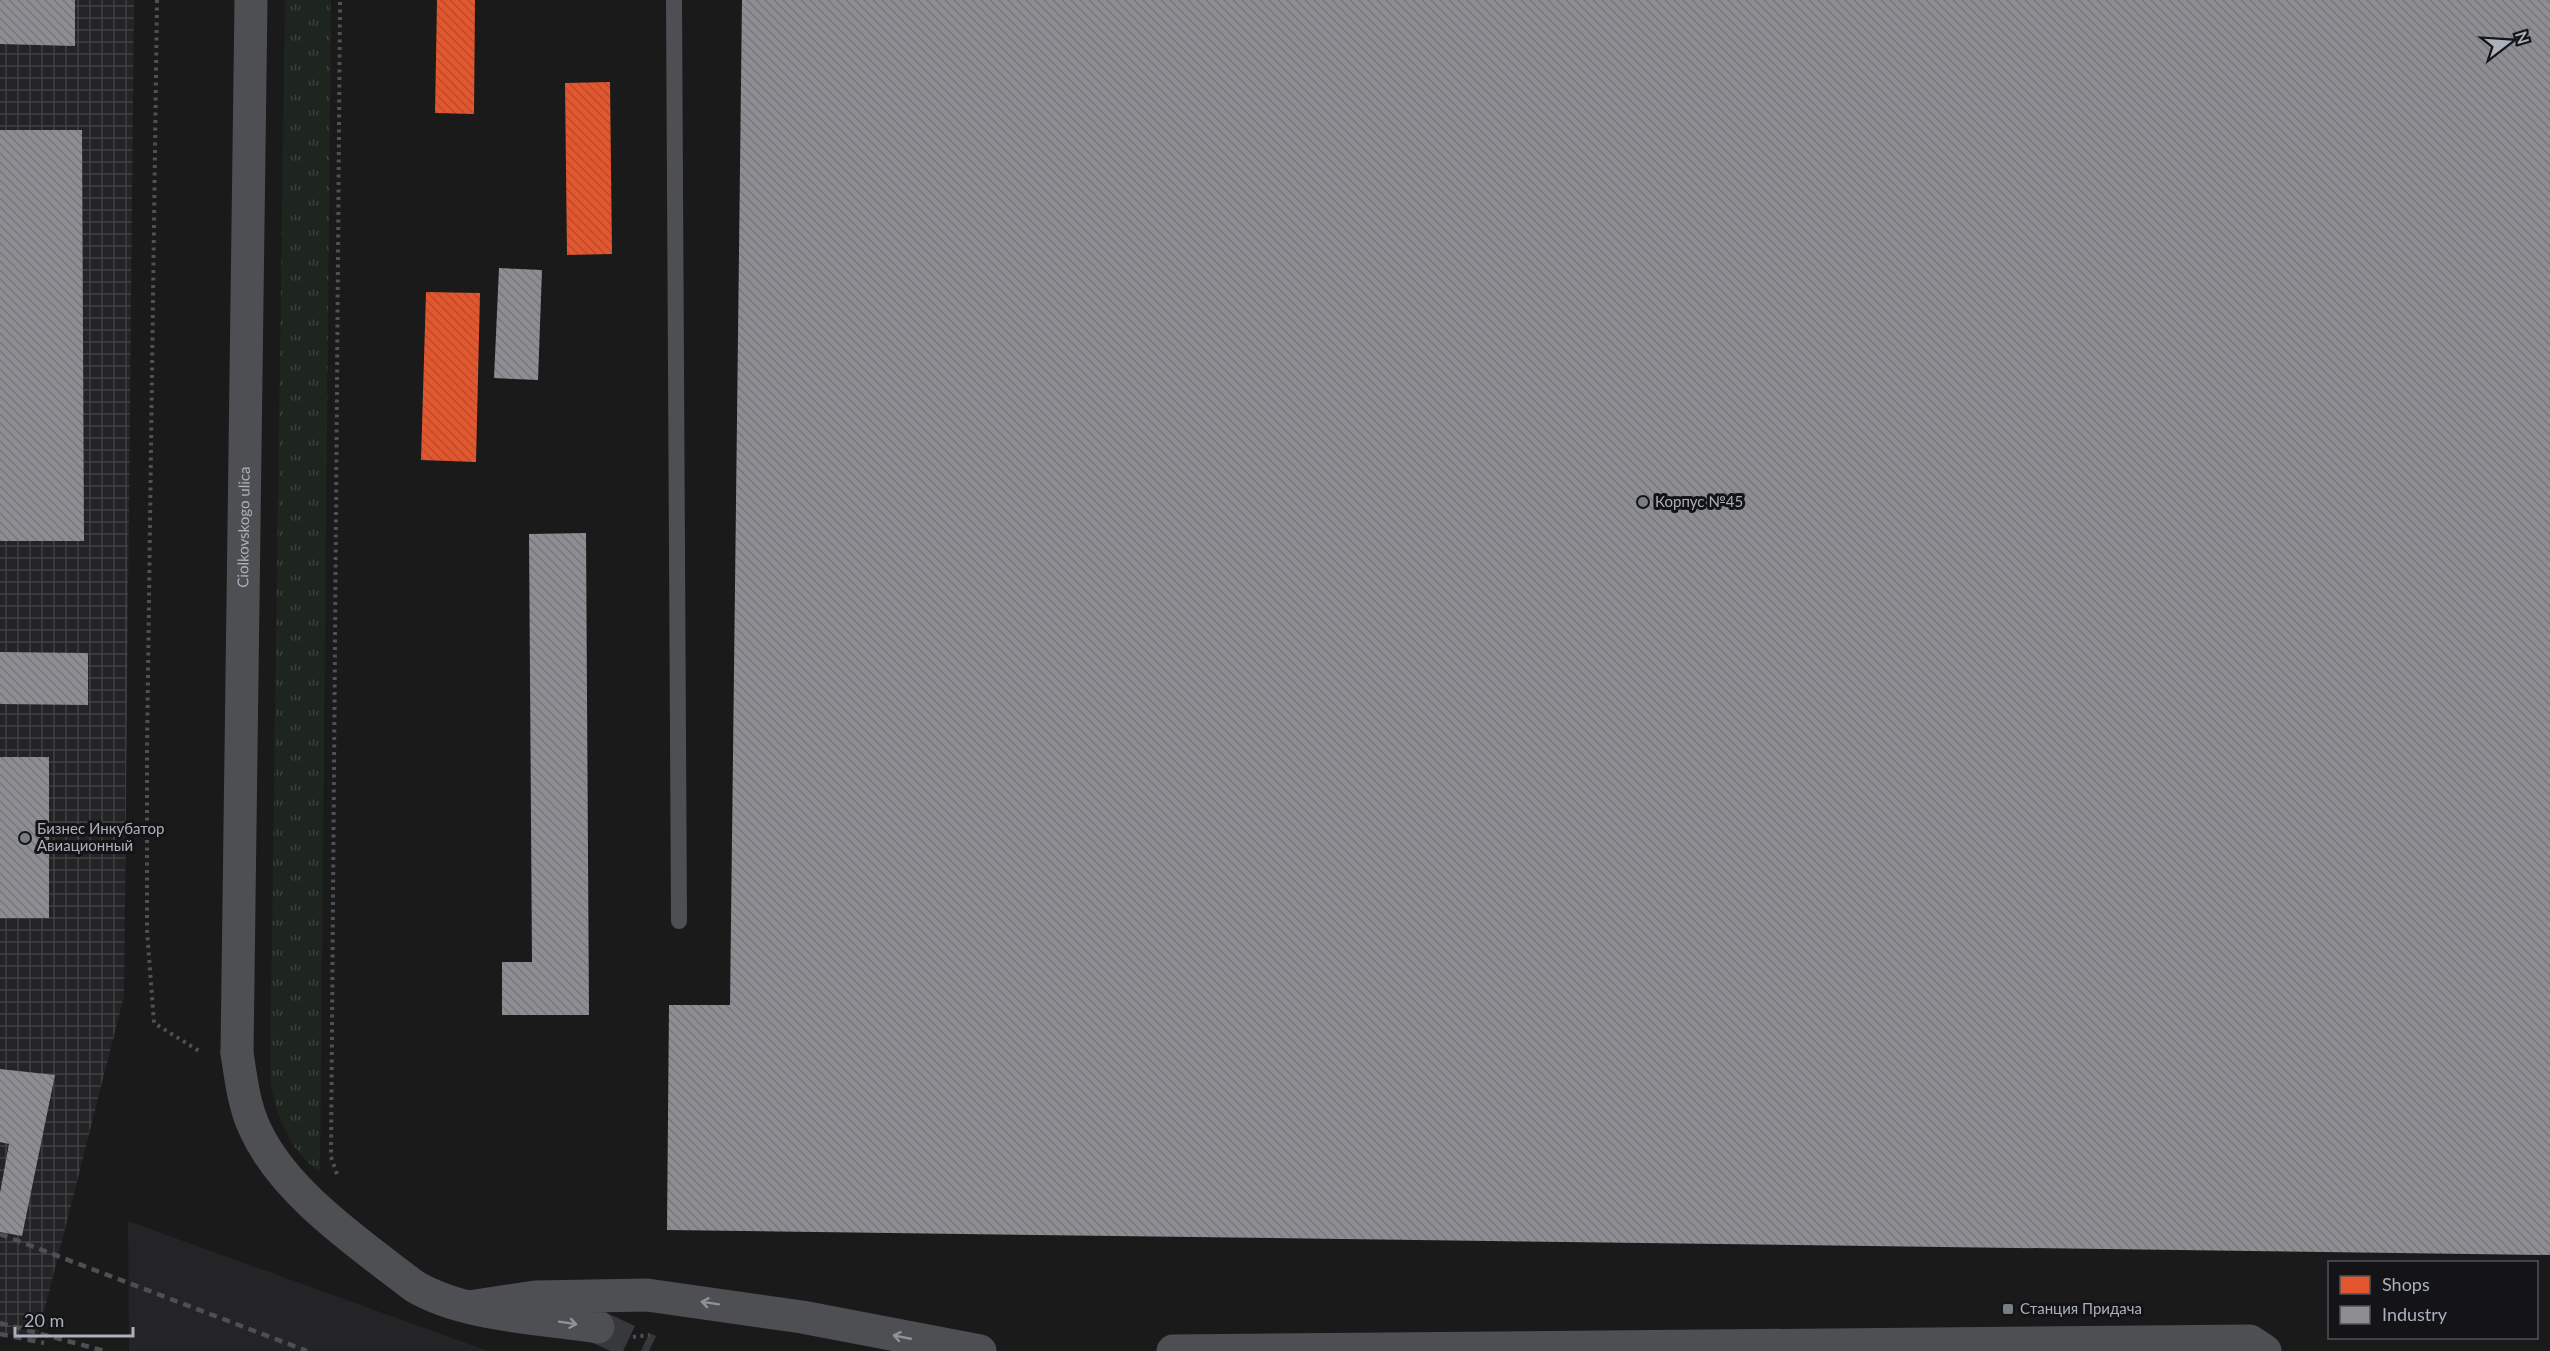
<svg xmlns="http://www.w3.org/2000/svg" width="2550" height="1351" font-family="Lato,sans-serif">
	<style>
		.built { fill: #242427 }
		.industrial { fill: url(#industrial-grid) }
		.grass { fill: url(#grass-tufts) }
		.shops { fill: url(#shops-back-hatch) }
		.industry { fill: url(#industry-back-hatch) }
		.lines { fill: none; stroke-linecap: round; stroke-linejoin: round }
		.minor-tunnel { stroke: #37383b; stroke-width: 33; stroke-dasharray: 33 16; stroke-linecap: butt }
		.path { stroke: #505155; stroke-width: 4; stroke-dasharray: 3 4.5; stroke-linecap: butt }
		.service { stroke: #4e4f53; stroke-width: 16 }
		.minor { stroke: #4e4f53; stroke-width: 33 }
		.tertiary { stroke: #4e4f53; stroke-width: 33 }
		.rail { stroke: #4e4f53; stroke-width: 4.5; stroke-dasharray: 8 6; stroke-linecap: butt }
		.oneway { stroke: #8e939c }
		.poi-dot { fill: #787c84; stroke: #141417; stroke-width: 2 }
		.labels { text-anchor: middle; stroke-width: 6; stroke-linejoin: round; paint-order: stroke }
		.poi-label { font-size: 15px; fill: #aab0bc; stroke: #141417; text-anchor: start }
		.street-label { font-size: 15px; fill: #aab0bc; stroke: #141417 }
	</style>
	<defs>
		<pattern id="industrial-grid" width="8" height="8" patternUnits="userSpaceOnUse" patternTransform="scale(1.5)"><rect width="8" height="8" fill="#242427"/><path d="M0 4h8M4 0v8" fill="none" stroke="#414144"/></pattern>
		<pattern id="grass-tufts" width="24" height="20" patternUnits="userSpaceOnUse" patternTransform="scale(1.5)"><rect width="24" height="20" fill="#1d251e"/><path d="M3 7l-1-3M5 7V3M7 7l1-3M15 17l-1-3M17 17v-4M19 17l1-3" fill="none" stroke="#3b423d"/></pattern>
		<pattern id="shops-back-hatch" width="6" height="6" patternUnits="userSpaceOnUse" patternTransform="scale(1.5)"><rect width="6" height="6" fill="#e4572e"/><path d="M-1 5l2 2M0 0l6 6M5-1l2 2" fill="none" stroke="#b84e30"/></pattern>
		<pattern id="industry-back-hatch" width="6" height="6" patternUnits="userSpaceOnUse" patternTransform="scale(1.5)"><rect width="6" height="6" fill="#8d8d92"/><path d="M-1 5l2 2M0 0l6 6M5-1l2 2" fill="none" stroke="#76777c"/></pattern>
	</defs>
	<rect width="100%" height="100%" fill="#1a1a1b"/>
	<!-- built -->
	<path class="built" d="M128 1221 488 1351H129Z"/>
	<!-- industrial -->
	<path class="industrial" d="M0 0H134L124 996 37 1339 0 1333Z"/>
	<!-- grass -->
	<path class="grass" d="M285 0H331L320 1172C288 1150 276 1115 270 1078Z"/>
	<!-- shops -->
	<path class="shops" d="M437 0H475L474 114 435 113Z
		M610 82 612 254 567 255 565 83Z
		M426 292 480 293 476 462 421 460Z"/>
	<!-- industry -->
	<path class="industry" d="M0 0H75V46L0 44Z
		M742 0H2550V1255L667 1230 669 1005H730Z
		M0 130H82L84 541H0Z
		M499 268 542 270 538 380 494 378Z
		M586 533 589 1015H502V962H532L529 534Z
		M0 652 88 653V705L0 704Z
		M0 757H49V918H0Z
		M0 1069 55 1075 22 1236 0 1232V1193L9 1144 0 1142Z"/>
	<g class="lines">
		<!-- minor-tunnel -->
		<path class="minor-tunnel" d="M598 1327 649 1351"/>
		<!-- path -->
		<path class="path" d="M157 0 147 750V930L154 1023 199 1051
			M337 1174 331 1157 340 0
			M633 1337 649 1335"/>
		<!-- service -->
		<path class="service" d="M674 0 679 921"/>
		<!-- minor -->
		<path class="minor" d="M237 1053C241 1079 244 1106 255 1129 284 1193 360 1244 414 1286 464 1316 541 1318 598 1327
			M469 1307 535 1297 647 1295 802 1317 980 1351
			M1173 1351 2250 1341 2265 1351"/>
		<!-- tertiary -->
		<path class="tertiary" id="s1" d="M237 1053 251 0"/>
		<!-- rail -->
		<path class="rail" d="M0 1234 307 1351
			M0 1323 105 1351
			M0 1334 44 1343"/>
	</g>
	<!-- one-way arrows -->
	<defs><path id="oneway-shaft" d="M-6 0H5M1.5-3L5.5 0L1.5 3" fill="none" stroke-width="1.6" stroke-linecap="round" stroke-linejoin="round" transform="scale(1.5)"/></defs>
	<g class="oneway">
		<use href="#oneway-shaft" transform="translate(710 1303) rotate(-171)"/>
		<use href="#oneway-shaft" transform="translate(568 1323) rotate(9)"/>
		<use href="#oneway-shaft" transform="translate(902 1337) rotate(-169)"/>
	</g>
	<!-- markers -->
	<g class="poi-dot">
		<circle cx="1643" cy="502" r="6"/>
		<circle cx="25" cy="838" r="6"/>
		<rect x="2002" y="1303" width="12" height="12" rx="3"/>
	</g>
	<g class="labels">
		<!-- poi labels -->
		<g class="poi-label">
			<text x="1655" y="507">Корпус №45</text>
			<text x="37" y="834">Бизнес Инкубатор<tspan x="37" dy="17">Авиационный</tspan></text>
			<text x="2020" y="1314">Станция Придача</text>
		</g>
		<!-- street labels -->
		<g class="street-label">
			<text dy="5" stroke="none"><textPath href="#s1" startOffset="526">Ciolkovskogo ulica</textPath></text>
		</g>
	</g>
	<!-- legend -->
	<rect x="2328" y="1261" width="210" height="78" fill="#141417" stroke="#505259" stroke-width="1.5"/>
	<rect x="2340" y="1276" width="30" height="18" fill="#e4572e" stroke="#505259" stroke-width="1.5"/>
	<text x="2382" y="1291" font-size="18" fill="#aab0bc">Shops</text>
	<rect x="2340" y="1306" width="30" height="18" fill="#8d8d92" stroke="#505259" stroke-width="1.5"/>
	<text x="2382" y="1321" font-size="18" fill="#aab0bc">Industry</text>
	<!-- north arrow -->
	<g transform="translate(2508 42) rotate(73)" stroke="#141417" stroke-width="4.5" paint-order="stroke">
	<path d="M0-4.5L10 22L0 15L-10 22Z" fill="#aab0bc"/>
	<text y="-9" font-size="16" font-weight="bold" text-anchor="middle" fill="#aab0bc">N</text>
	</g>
	<!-- scale -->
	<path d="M15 1327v9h118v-9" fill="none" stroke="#aab0bc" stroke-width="3"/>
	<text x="24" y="1327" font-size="18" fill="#aab0bc" stroke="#141417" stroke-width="4.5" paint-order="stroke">20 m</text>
</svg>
